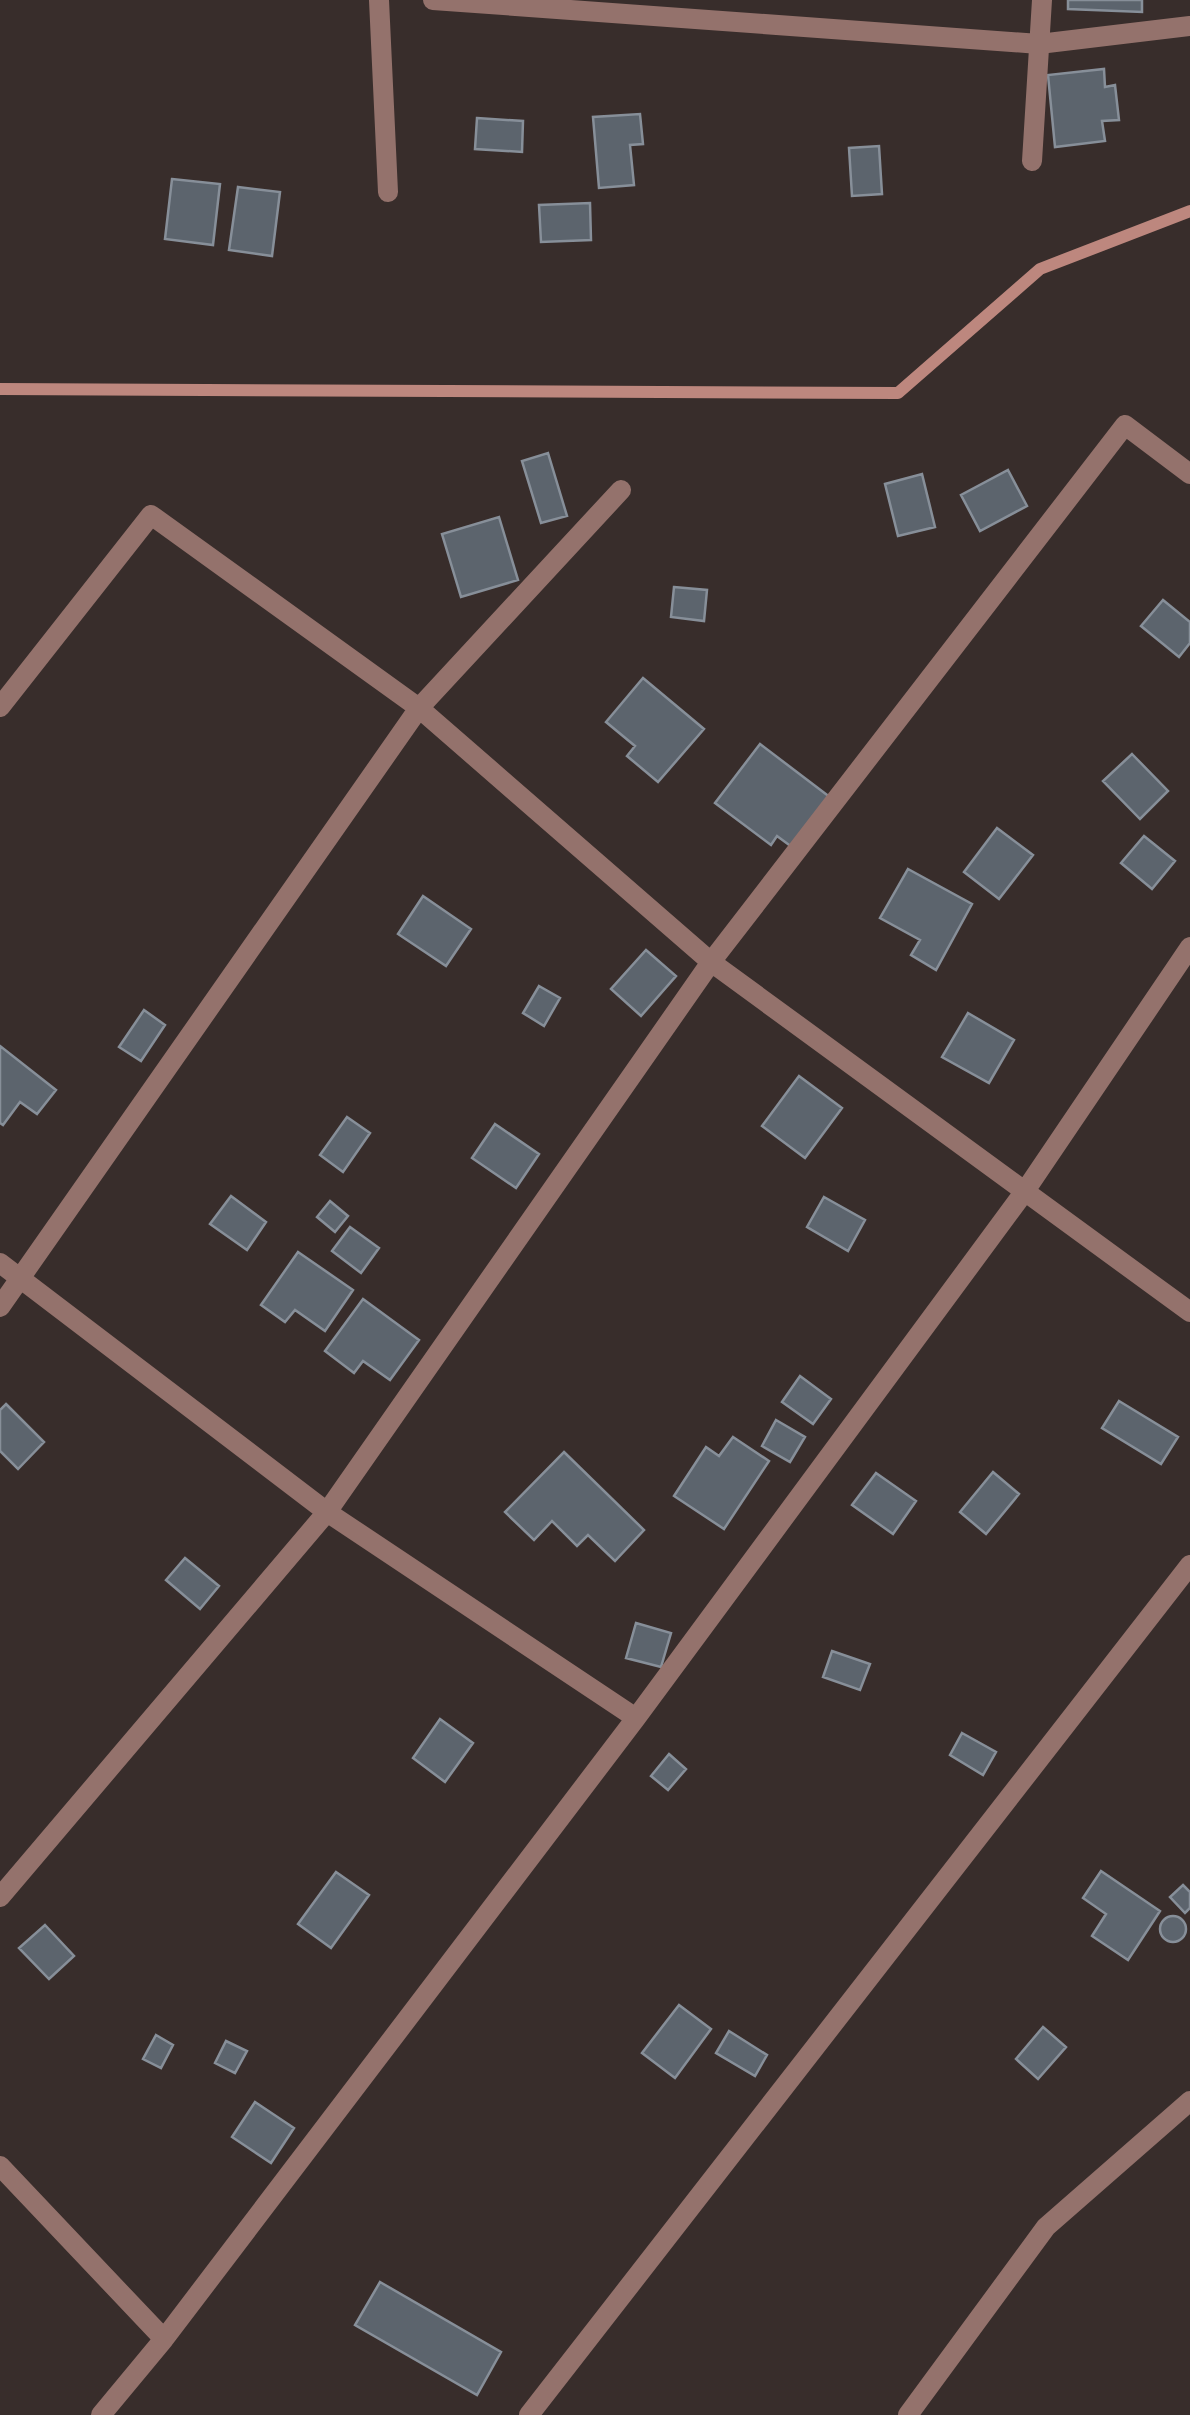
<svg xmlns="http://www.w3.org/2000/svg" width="1190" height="2415" font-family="'Work Sans',sans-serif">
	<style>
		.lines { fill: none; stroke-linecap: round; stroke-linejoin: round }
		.stream { stroke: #bd877e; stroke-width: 12 }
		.building { fill: #5c646d; stroke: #878f99; stroke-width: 2.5 }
		.street { stroke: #94726c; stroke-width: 20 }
	</style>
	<rect width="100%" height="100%" fill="#382d2b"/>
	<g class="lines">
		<!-- stream -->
		<path class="stream" d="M0 389 898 393 1040 269 1190 211"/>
	</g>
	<!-- building -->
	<path class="building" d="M1068 0H1142V12L1068 9Z
		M1104 69 1105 87 1115 85 1119 120 1102 121 1105 141 1055 147 1048 75Z
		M640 114 643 144 630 145 634 185 599 188 593 117Z
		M477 118 523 121 522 152 475 149Z
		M879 146 882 194 852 196 849 148Z
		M172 179 220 184 213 245 165 239Z
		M238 187 280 192 272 256 229 250Z
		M590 203 591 240 541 242 539 205Z
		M548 453 567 516 541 523 522 461Z
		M1008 470 1027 506 980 531 961 495Z
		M922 474 935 527 898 536 885 484Z
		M499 517 518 580 461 597 442 534Z
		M674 587 707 590 704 621 671 617Z
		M1163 600 1190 622V643L1179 657 1141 626Z
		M643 678 704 729 658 782 627 756 635 746 606 722Z
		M760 744 835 801 796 850 777 836 771 845 715 803Z
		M1132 754 1168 791 1140 819 1103 781Z
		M997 828 1033 855 999 899 964 872Z
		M1144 836 1175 861 1152 889 1121 863Z
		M908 869 972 904 936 970 911 955 920 940 880 918Z
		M423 896 471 929 446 966 398 934Z
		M646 950 676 976 641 1016 611 989Z
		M539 986 560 998 544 1026 523 1013Z
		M144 1010 165 1025 141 1061 119 1047Z
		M968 1013 1014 1040 989 1083 942 1057Z
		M0 1046 56 1090 37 1114 20 1102 3 1125 0 1123Z
		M799 1076 842 1108 805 1158 762 1126Z
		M347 1117 370 1133 343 1172 320 1155Z
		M495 1124 539 1154 516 1188 472 1158Z
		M231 1196 266 1222 247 1250 210 1224Z
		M824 1197 865 1220 848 1251 807 1227Z
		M330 1201 348 1216 335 1232 317 1217Z
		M350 1227 379 1248 361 1273 332 1251Z
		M298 1252 353 1290 325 1331 295 1310 285 1322 261 1305Z
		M363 1299 419 1340 390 1380 363 1361 354 1373 325 1351Z
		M800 1376 831 1399 813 1424 782 1402Z
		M1119 1401 1178 1437 1161 1464 1102 1428Z
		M6 1404 44 1442 18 1469 0 1451V1410Z
		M776 1420 805 1437 790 1462 762 1446Z
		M733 1437 769 1461 724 1529 674 1496 706 1447 719 1456Z
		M564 1452 644 1530 615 1561 588 1535 577 1546 552 1521 534 1540 505 1512Z
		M993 1472 1019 1494 986 1534 960 1512Z
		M876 1473 916 1501 893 1534 852 1505Z
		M185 1558 219 1586 200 1609 166 1580Z
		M636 1623 671 1633 661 1667 626 1658Z
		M832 1651 870 1664 860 1690 823 1677Z
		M440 1719 473 1743 445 1782 413 1758Z
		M962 1733 996 1752 983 1775 950 1755Z
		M669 1754 686 1769 668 1790 651 1776Z
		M1101 1871 1160 1911 1128 1960 1092 1936 1106 1914 1083 1898Z
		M336 1872 369 1895 331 1948 298 1924Z
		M1183 1885 1190 1892V1908L1185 1913 1170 1897Z
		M1160 1929a13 13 0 1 1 26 0a13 13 0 1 1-26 0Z
		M45 1925 74 1956 49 1979 19 1948Z
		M679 2005 711 2029 675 2078 642 2053Z
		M1043 2027 1066 2047 1038 2079 1016 2059Z
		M729 2031 767 2055 755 2076 716 2053Z
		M156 2035 173 2045 161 2068 143 2059Z
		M226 2041 247 2051 235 2073 215 2063Z
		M255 2102 294 2128 271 2163 232 2137Z
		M380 2282 501 2352 477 2395 355 2325Z"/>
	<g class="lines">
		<!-- street -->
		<path class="street" d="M379 0 388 192
			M433 0 1039 44 1190 26
			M1032 161 1042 0
			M0 707 151 515 419 708 711 962 1190 1312
			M0 1263 327 1512 636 1718
			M0 1307 419 708 621 490
			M0 1897 327 1512 711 962 1125 425 1190 474
			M0 2166 164 2339
			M101 2415 164 2339 636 1718 1025 1191 1190 947
			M529 2415 1190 1565
			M908 2415 1046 2227 1190 2101"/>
	</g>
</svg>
